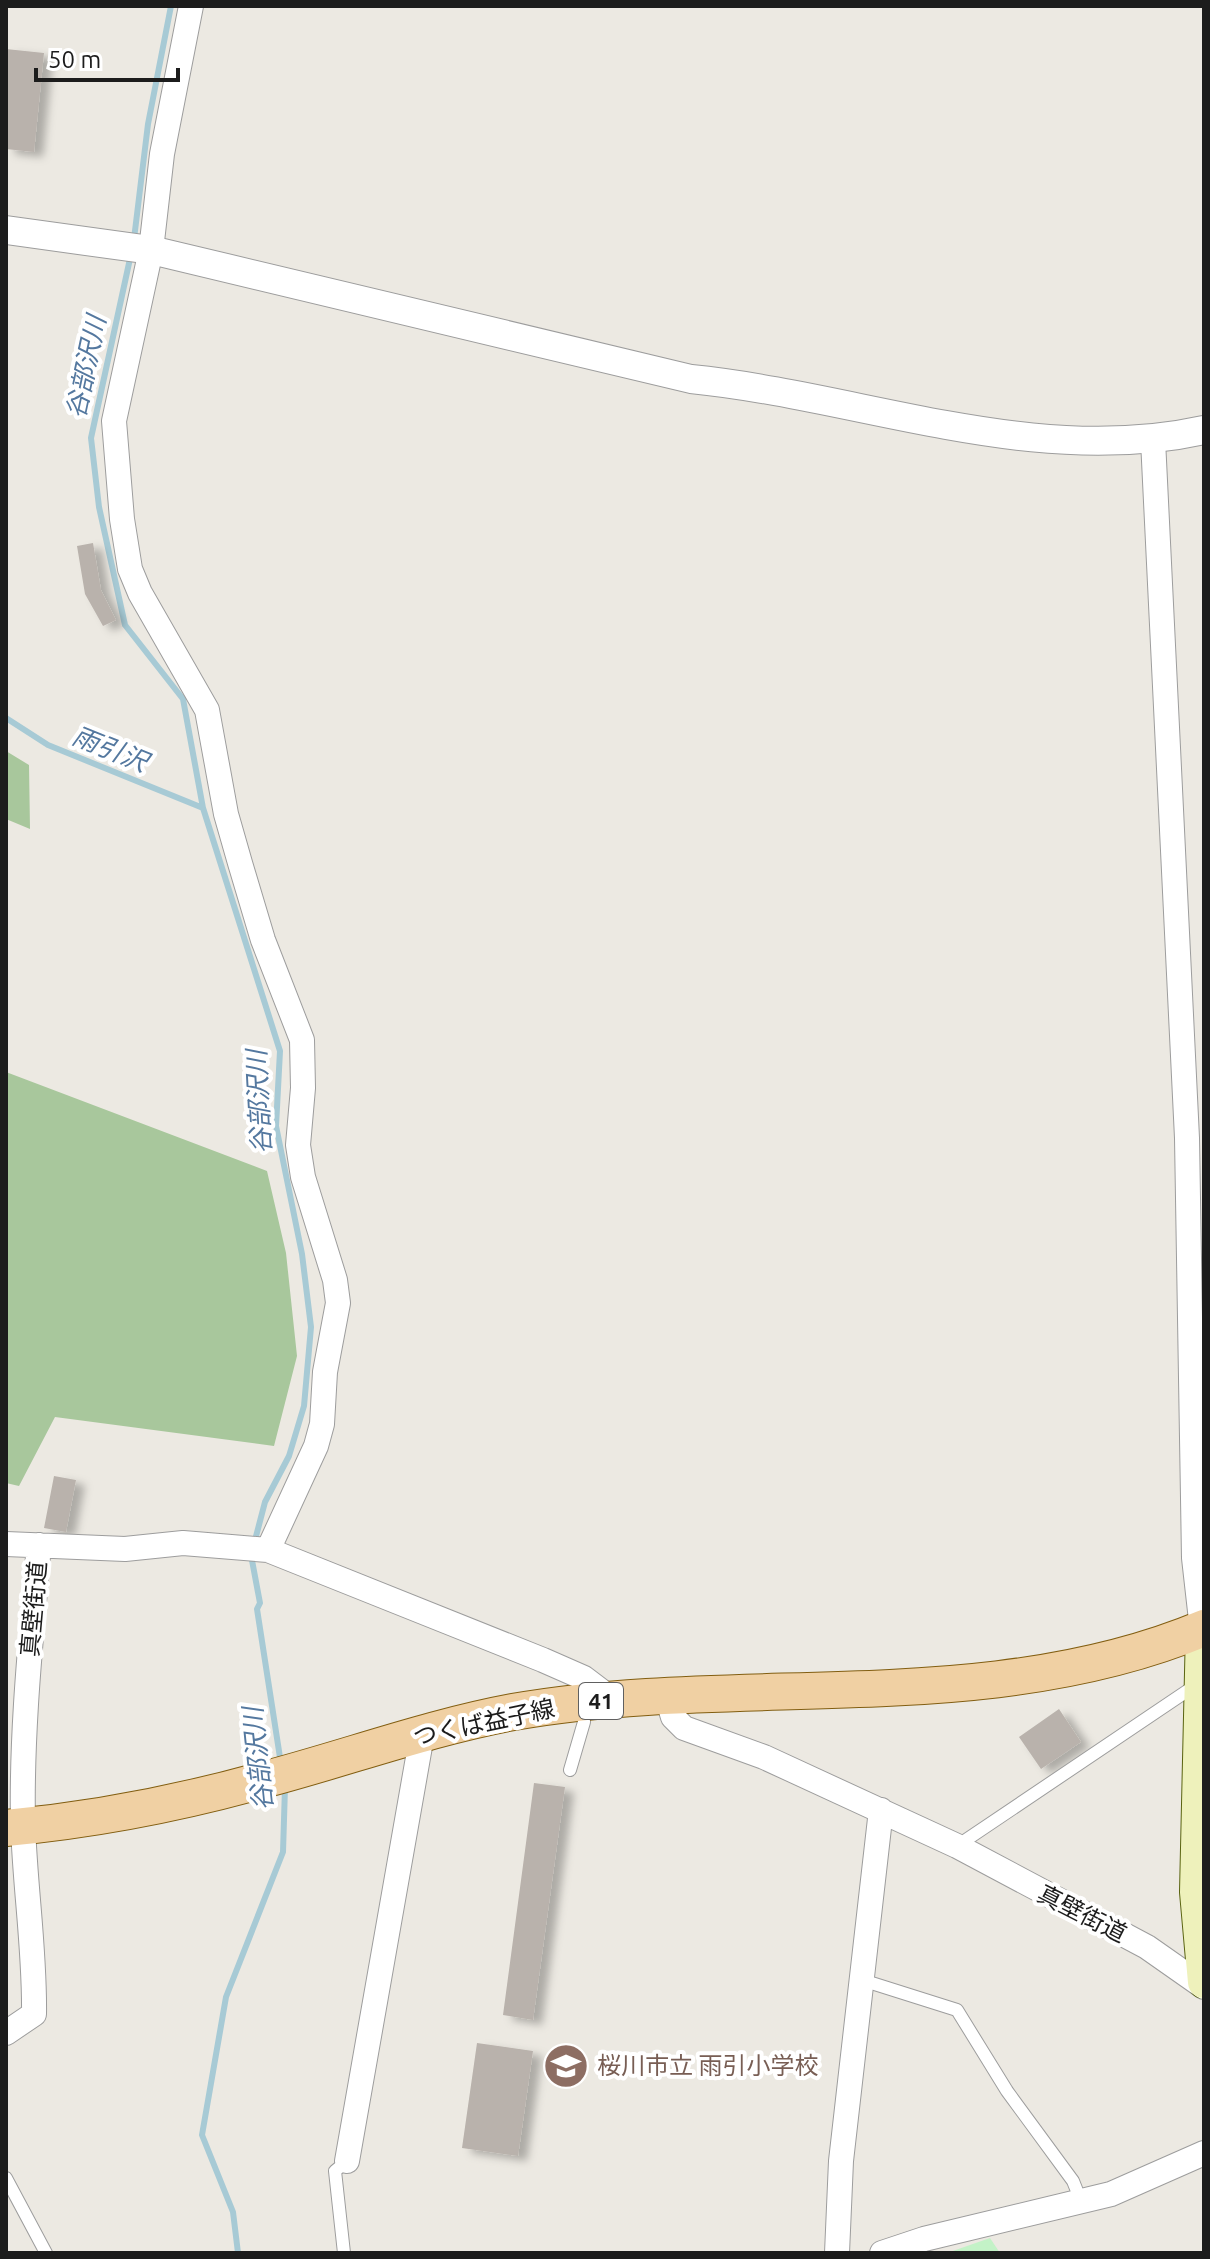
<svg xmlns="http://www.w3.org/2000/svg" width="1210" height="2259" font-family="Ubuntu,'Noto Sans JP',sans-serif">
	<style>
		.forest { fill: #a8c79c }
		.park { fill: #c3f2c7 }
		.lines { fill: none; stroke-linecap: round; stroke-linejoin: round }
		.stream { stroke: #a7cad5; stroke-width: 6 }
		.building { fill: #b9b2ac; filter: url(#shadow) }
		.service-casing { stroke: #9d9d9d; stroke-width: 14 }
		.minor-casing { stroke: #9d9d9d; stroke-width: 26 }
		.tertiary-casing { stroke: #9d9d9d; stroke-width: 30 }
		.secondary-casing { stroke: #5a6411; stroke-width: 34 }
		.primary-casing { stroke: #825e11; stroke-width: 38 }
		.service { stroke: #fff; stroke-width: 12 }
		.minor { stroke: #fff; stroke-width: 24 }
		.tertiary { stroke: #fff; stroke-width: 28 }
		.secondary { stroke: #eef1bb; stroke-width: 32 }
		.primary { stroke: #f0d0a3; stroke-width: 36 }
		.labels { text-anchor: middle; stroke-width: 8; stroke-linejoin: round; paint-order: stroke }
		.shield { fill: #fff; stroke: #606060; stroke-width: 2 }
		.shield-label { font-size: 22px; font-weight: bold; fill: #1c1c1c }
		.street-label { font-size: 24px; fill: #1c1c1c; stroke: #fff }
		.education-label { font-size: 24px; fill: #785e54; stroke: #fff; text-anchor: start }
		.water-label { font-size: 26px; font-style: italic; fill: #54789f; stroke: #fff }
	</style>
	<defs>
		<filter id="shadow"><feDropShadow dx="9" dy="5" stdDeviation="4" flood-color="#0004"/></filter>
	</defs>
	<rect width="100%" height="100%" fill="#ece9e2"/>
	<!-- forest -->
	<path class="forest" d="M6 751 29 765 30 829 6 819Z
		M6 1072 267 1171 286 1253 297 1356 274 1446 55 1417 19 1486 6 1483Z"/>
	<!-- park -->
	<path class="park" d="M990 2238 1000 2253H947Z"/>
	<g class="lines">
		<!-- stream -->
		<path class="stream" d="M134 239 148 124 171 6
			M131 254 91 438 99 507 125 625 183 699 203 808 280 1051 276 1126 302 1254 311 1327 304 1406 289 1456 265 1502 254 1544
			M6 718 48 745 203 808
			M251 1555 260 1603 257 1609 281 1764
			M238 2253 233 2212 202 2135 226 1997 283 1852 285 1787"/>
	</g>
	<!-- building -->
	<path class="building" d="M6 49 44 53 34 152 6 149Z
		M93 543 101 590 116 620 103 626 85 594 77 546Z
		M54 1476 76 1480 66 1532 44 1528Z
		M1059 1709 1081 1742 1041 1769 1019 1737Z
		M534 1783 565 1787 533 2020 503 2015Z
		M477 2043 533 2051 518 2156 462 2148Z"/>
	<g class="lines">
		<!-- service casing -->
		<g class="service-casing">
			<path id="service" d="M570 1770 584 1722 583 1707
				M957 1846 1196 1685
				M862 1980 957 2010 1007 2091 1073 2181 1081 2201
				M6 2178 46 2253
				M344 2253 335 2171 347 2161"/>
		</g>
		<!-- minor casing -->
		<g class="minor-casing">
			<path id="minor" d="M191 6 162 154 151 250 114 421 122 519 130 569 140 593 207 710 226 814 240 863 263 940 302 1040 303 1088 298 1145 303 1177 335 1280 338 1303 325 1372 322 1424 316 1446 268 1550
				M1153 440 1187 1138 1194 1558 1202 1629
				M6 1544 125 1549 183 1543 268 1550 543 1660 584 1678 613 1700
				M667 1697 673 1717 684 1728 764 1757 957 1846 1147 1947 1204 1987
				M6 2033 34 2014C35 1951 25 1888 23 1825 21 1732 31 1638 39 1545
				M347 2161 422 1735
				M837 2253 841 2161 881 1810
				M882 2253 924 2239 1111 2194 1204 2153"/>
		</g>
		<!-- tertiary casing -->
		<g class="tertiary-casing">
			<path id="tertiary" d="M6 230 151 250 691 379C861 396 1032 468 1204 430"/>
		</g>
		<!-- secondary casing -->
		<g class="secondary-casing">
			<path id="secondary" d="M1202 1629 1196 1892 1204 1982"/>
		</g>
		<!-- primary casing -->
		<g class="primary-casing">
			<path id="primary" d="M6 1828C92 1820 176 1804 259 1781 344 1759 427 1728 513 1712 741 1672 986 1719 1204 1628"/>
		</g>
		<!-- service -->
		<use href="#service" class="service"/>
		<!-- minor -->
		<use href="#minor" class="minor"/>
		<!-- tertiary -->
		<use href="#tertiary" class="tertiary"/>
		<!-- secondary -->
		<use href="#secondary" class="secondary"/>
		<!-- primary -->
		<use href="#primary" class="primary"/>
	</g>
	<!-- icons -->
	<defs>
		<g id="school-disc" transform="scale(2.3)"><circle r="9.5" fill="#8d6e63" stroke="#fff"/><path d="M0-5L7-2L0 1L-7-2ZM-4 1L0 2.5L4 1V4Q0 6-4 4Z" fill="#fff"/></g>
	</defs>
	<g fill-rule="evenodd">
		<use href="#school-disc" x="566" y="2066"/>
	</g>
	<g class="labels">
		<!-- shield labels -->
		<rect class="shield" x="579" y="1683" width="44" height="36" rx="6"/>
		<g class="shield-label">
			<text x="601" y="1709">41</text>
		</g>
		<!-- street labels -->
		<g class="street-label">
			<text transform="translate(34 1609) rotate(-85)" y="8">真壁街道</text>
			<text transform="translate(484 1723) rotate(-12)" y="8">つくば益子線</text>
			<text transform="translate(1082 1914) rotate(27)" y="8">真壁街道</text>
		</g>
		<!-- education labels -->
		<g class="education-label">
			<text x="597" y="2074">桜川市立 雨引小学校</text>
		</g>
		<!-- water labels -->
		<g class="water-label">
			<text transform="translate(86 367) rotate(-78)" y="9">谷部沢川</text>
			<text transform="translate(110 749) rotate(22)" y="9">雨引沢</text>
			<text transform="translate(259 1102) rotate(-93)" y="9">谷部沢川</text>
			<text transform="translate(258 1759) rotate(-96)" y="9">谷部沢川</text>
		</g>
	</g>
	<!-- border -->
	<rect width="1210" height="2259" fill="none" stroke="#1c1c1c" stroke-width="16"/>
	<!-- scale -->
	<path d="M36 68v12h142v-12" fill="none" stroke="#1c1c1c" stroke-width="4"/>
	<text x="48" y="68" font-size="24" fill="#1c1c1c" stroke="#ffffff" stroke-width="6" paint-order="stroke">50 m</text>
</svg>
